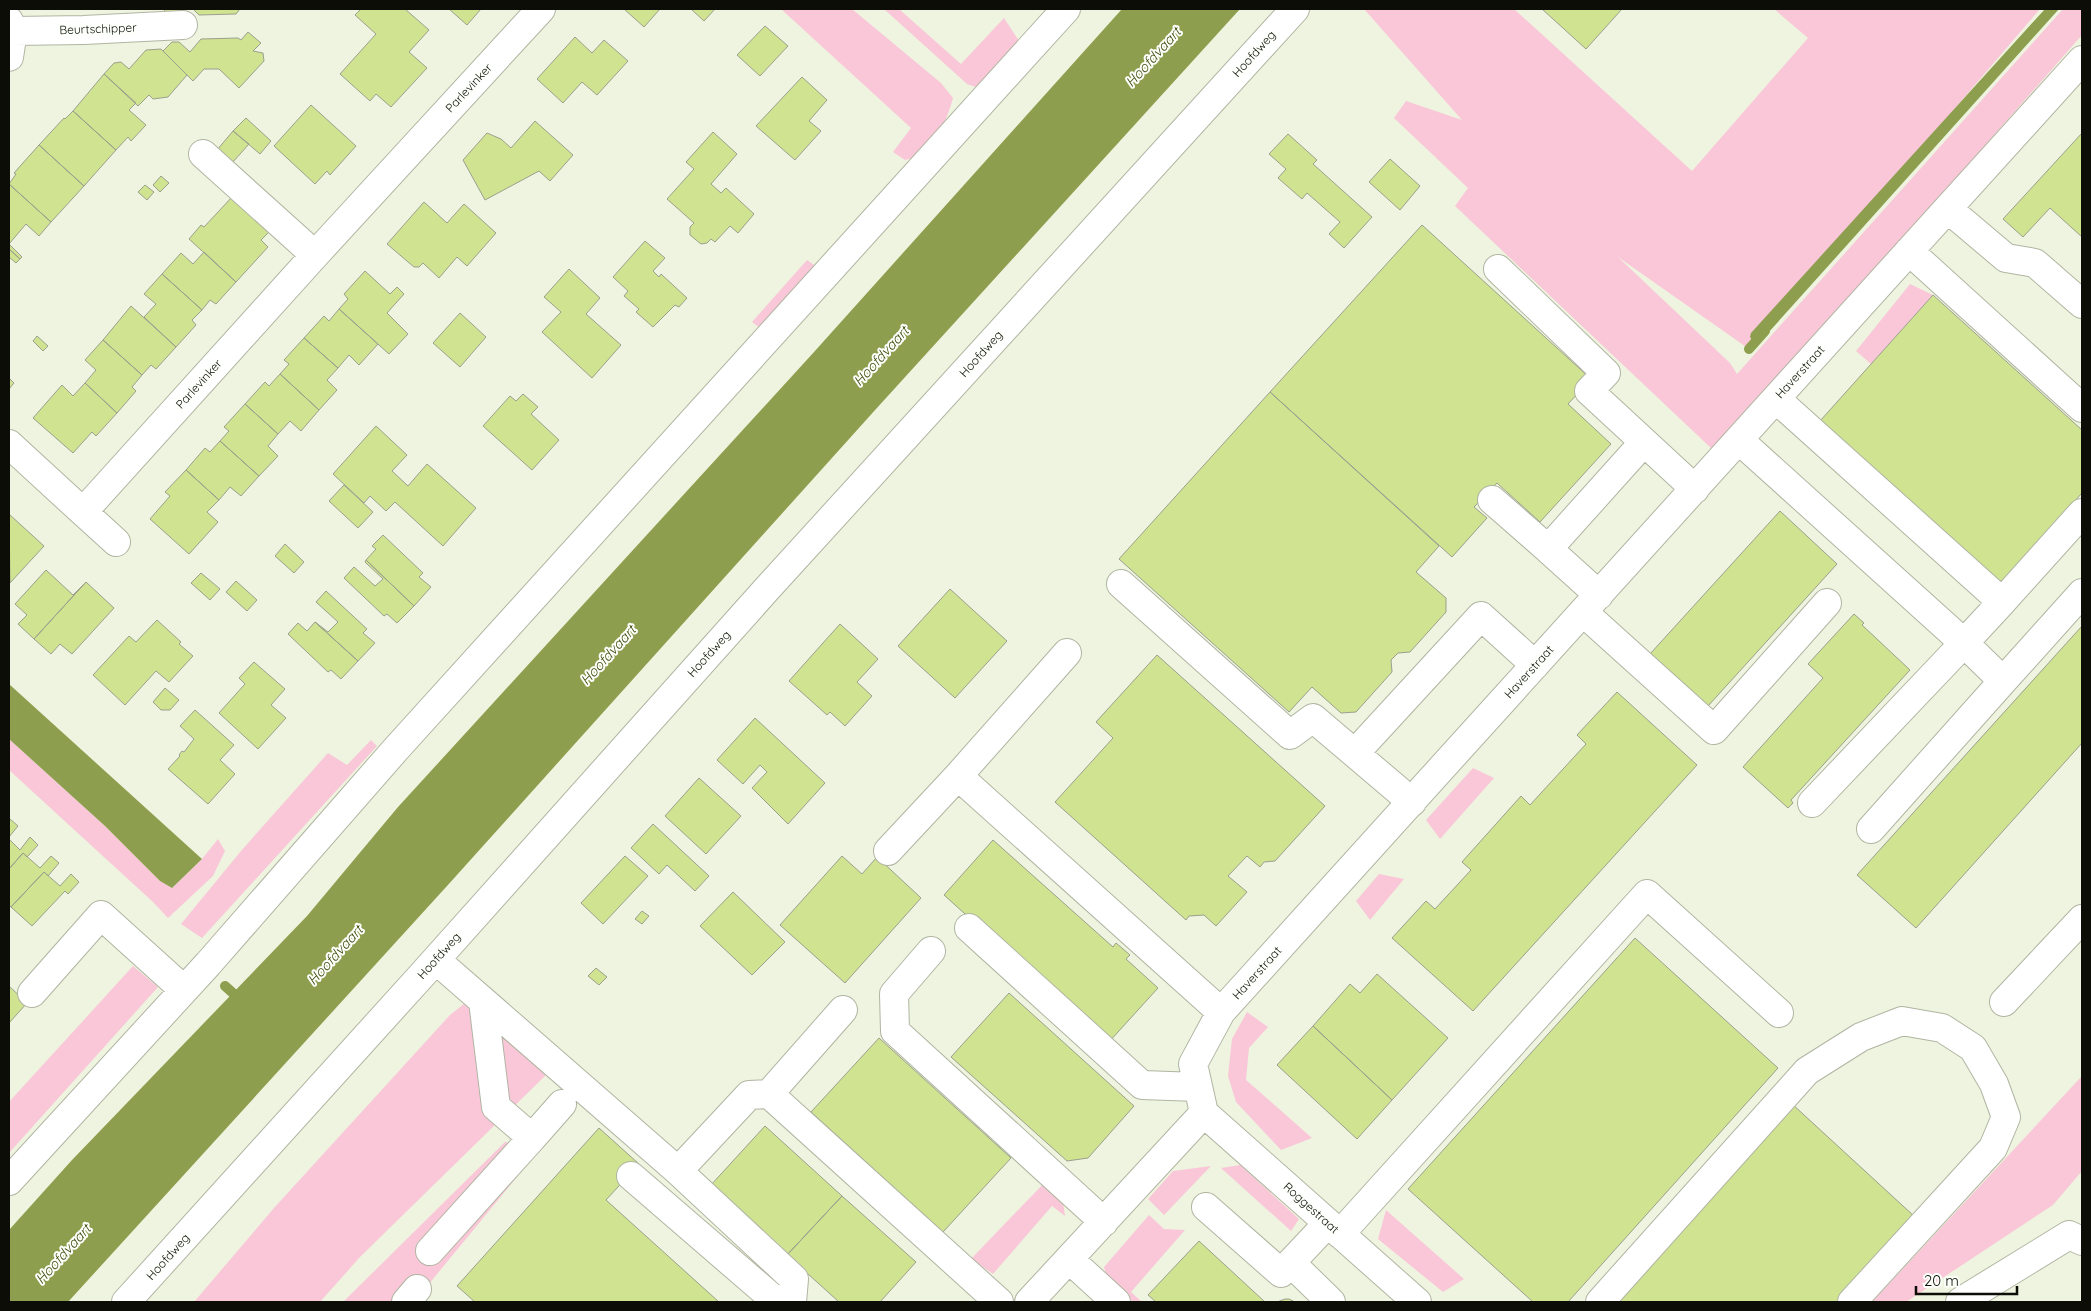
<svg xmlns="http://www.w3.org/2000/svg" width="2091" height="1311" font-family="Quicksand,sans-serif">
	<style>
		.green { fill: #fac7d9 }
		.water { fill: #8d9f4f }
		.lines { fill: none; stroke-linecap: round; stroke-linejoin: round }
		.stream { stroke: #8d9f4f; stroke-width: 10 }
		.building { fill: #cfe391; stroke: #9ba08d }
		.minor-casing { stroke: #b0b5a2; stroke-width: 30 }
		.minor { stroke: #fff; stroke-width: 28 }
		.labels { text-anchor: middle; stroke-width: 4; stroke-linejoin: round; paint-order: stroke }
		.street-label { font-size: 12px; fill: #0b0d06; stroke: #fdfffa }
		.water-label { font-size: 14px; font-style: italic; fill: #3f4a0e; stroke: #fdfffa }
	</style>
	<rect width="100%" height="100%" fill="#eef4df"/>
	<!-- green -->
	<path class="green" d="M781 9H852L941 83 953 98C946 123 933 155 905 160L893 152 911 128Z
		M884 9H899L961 64 1004 18 1021 44 984 90 967 84Z
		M1364 9H1514L1692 171 1808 38 1774 9H2040L1749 349 1618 257 1730 363 1737 374 2063 9H2082V35L1770 390 1712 449 1455 206 1468 188 1394 118 1406 101 1462 120Z
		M807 260 817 267 760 328 752 322Z
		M1910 284 1933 295 1871 364 1856 351Z
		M9 739 105 826 160 881 172 888 202 859 218 839 225 851 213 876 168 918 153 902 9 770Z
		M371 740 377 746 202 938 181 924 241 851 328 753 347 765Z
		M1473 768 1494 778 1440 839 1426 820Z
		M1379 874 1404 879 1370 920 1356 901Z
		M133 966 158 987 9 1153V1102Z
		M465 1003 546 1075 360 1257 320 1302H194L274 1208 450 1015Z
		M1247 1012 1268 1027 1249 1048 1246 1080 1312 1138 1281 1150 1236 1102 1228 1076 1232 1039Z
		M2082 1076V1171L2053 1205 1906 1302H1872Z
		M505 1142 540 1149 414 1302H343Z
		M1240 1165 1299 1219 1291 1231 1221 1168Z
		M1211 1166 1164 1215 1148 1199 1173 1171Z
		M1046 1181 1062 1194 1065 1216 1052 1206 993 1274 971 1259Z
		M1386 1210 1464 1279 1443 1292 1378 1239Z
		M1149 1215 1164 1229 1185 1230 1131 1292 1142 1302H1133L1107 1278 1104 1267Z"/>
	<!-- water -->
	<path class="water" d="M1122 9H1240L876 409 447 886 68 1302H9V1230L72 1160 307 916 398 807 814 352Z
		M2045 9H2059L1768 333 1757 341H1753L1750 337 1751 333Z
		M9 684 202 859 172 888 160 881 105 826 9 739Z"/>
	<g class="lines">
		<!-- stream -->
		<path class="stream" d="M1749 349 1765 331
			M225 986 243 1002"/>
	</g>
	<!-- building -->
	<path class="building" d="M163 9H181L176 14 169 15Z
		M193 9H240L236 14 199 15Z
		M361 9H405L429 30 409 52 427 68 391 107 376 94 370 101 340 74 376 34 355 15Z
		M439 9H481L467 25 449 9Z
		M624 9H660L644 27Z
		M691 9H715L704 21Z
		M1542 9H1622L1586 49Z
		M765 26 788 46 760 76 737 55Z
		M248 32 261 43 253 51 263 53 264 61 239 88 219 69H204L193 81 163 51 172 42H179L190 52 201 39 238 38 241 40Z
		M575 37 592 53 604 40 628 61 597 95 582 82 563 103 537 79Z
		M161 49 187 75 168 97 153 99 149 95 138 106 104 74 114 63 121 62 129 69 146 50Z
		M104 74 136 103 129 110 146 125 131 141 128 137 116 150 73 111Z
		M802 77 827 100 809 121 821 131 795 160 756 126Z
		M311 105 356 146 330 175 327 171 315 184 274 146Z
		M73 111 116 150 84 186 39 145 64 118 65 119Z
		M246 118 271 141 260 154 233 131Z
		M535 121 573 155 550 181 539 171 485 200 463 160 487 133 501 139 511 148Z
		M233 131 249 144 232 163 217 150Z
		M713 132 737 154 711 184 721 193 726 188 754 214 738 233 730 226 715 242 711 239 707 243 701 244 690 235V227L694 223 667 199 694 169 686 162Z
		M2082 133V237L2050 208 2023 237 2003 219Z
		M1288 134 1317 160 1313 164 1372 217 1344 248 1329 234 1340 222 1307 193 1302 199 1278 178 1286 169 1269 154Z
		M39 145 84 186 51 222 9 184 16 174 14 173Z
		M1390 159 1420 186 1400 210 1369 182Z
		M161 176 169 183 160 192 153 185Z
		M9 184 51 222 39 236 26 224 9 244Z
		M145 185 154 192 147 200 138 192Z
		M232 197 270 231 261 240 268 247 236 282 189 239 201 225 204 227Z
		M424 202 447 223 464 204 496 233 467 266 457 257 439 278 423 263 419 267H414L387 244Z
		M1422 225 1591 379 1568 404 1611 444 1540 522 1497 483 1474 507 1487 518 1452 557 1270 392Z
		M645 241 665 258 653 271 659 277 661 274 687 298 679 307 675 305 653 327 636 312 639 309 624 296 628 291 613 277Z
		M9 244 22 257 20 259 9 249Z
		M9 249 20 259 16 263 9 257Z
		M204 252 236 282 216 304 210 300 202 310 162 274 181 253 193 264Z
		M569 269 600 298 586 314 621 345 592 378 542 332 561 312 544 297Z
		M365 271 390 294 397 287 404 294 387 313 408 334 389 354 339 309 348 299 344 294Z
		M162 274 202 310 192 320 196 325 176 347 144 317 156 304 144 294Z
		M1933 295 2082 430V493L2000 584 1820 421Z
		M131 306 176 347 156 369 151 365 142 375 103 340Z
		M339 309 378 344 359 365 349 355 338 368 304 338 324 316 329 321Z
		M460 313 486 337 460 367 433 343Z
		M37 336 48 346 43 351 33 341Z
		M304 338 338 368 327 380 337 390 319 410 280 374 289 364 284 360Z
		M103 340 142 375 132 387 136 391 117 413 85 383 96 370 85 360Z
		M280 374 319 410 301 431 290 421 278 434 245 404 265 382 269 386Z
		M9 378 14 383 9 389Z
		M85 383 117 413 96 436 92 432 73 453 33 418 62 385 73 396Z
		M1270 392 1439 546 1416 572 1446 598V612L1410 652 1398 653 1391 660 1392 672 1356 712 1341 713 1312 687 1289 712 1119 559Z
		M523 394 538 407 531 414 559 440 532 470 483 426 510 396 516 401Z
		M245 404 278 434 268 446 278 456 259 476 220 441 229 431 224 427Z
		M376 426 407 455 392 471 408 486 427 464 476 508 443 546 395 502 386 511 370 496 364 503 333 474Z
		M220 441 259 476 241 496 230 487 219 500 186 470 205 448 210 452Z
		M186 470 219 500 207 512 218 522 189 554 150 519 170 496 165 492Z
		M344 485 373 512 358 528 329 501Z
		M1780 511 1837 564 1708 706 1650 654Z
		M10 515 44 546 10 583 9 516Z
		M383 535 423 573 419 577 431 587 414 606 366 560 376 549 372 546Z
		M285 544 304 562 294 573 275 556Z
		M366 560 414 606 397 623 387 614 384 616 344 578 354 567 375 586 383 579 365 562Z
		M46 570 73 595 86 582 34 639 18 624 27 615 15 604Z
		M201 573 220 589 210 600 191 583Z
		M236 581 257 600 247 611 226 592Z
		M86 582 114 608 72 654 60 644 51 654 34 639Z
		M950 589 1007 641 955 698 898 646Z
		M326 591 367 629 363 633 375 643 358 661 315 622 328 632 338 622 316 602Z
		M1854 614 1864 623 1862 625 1910 670 1791 800 1793 803 1788 808 1743 767 1823 678 1808 664Z
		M157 620 181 642 179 644 193 656 169 682 156 671 125 705 93 675 129 636 136 642Z
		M315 622 358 661 341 679 331 670 328 672 288 634 298 623 307 631Z
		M840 624 878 659 857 682 872 696 845 726 830 712 827 715 789 681Z
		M2082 626V743L1916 928 1857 875Z
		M1157 655 1325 806 1275 861 1264 862 1260 867 1247 856 1228 876 1247 892 1216 926 1204 915 1189 916 1186 920 1055 802 1113 738 1096 722Z
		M254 662 285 689 271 705 286 718 258 749 219 713 245 684 239 678Z
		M165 688 179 700 170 710H161L153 702Z
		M1617 692 1697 765 1473 1011 1392 938 1426 901 1435 909 1471 870 1462 862 1521 796 1530 805 1586 744 1577 735Z
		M195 710 234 745 220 760 235 774 208 804 168 769 180 756 179 755 182 751 184 752 194 739 180 726Z
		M755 718 825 783 788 824 752 788 767 772 760 765 743 784 717 760Z
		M699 778 741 816 706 854 665 816Z
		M10 819 18 826 9 837V820Z
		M653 824 709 876 695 891 667 865 659 874 631 848Z
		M30 837 38 845 27 857 23 853 9 869V839L20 850Z
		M993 840 1113 947 1116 943 1130 955 1126 959 1158 988 1108 1043 944 895Z
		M23 853 40 868 51 856 59 863 48 876 44 872 11 907 9 905V869Z
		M625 856 648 876 603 924 581 903Z
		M842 856 862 874 877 857 921 898 845 983 780 925Z
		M44 872 60 886 71 874 79 882 68 894 65 891 32 926 11 907Z
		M733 892 785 942 752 975 700 926Z
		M642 911 649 916 642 924 635 919Z
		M1635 938 1778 1068 1568 1302H1533L1408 1189Z
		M596 968 607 977 599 985 588 976Z
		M1377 974 1448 1038 1392 1100 1313 1026 1350 984 1360 993Z
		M9 986 27 1003 9 1023Z
		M1009 993 1134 1106 1088 1158 1067 1161 951 1057Z
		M1313 1026 1392 1100 1357 1139 1277 1065Z
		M879 1038 1011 1158 943 1232 811 1112Z
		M1791 1103 1915 1217 1838 1302H1611Z
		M765 1126 842 1196 787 1255 710 1186Z
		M599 1128 639 1164 606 1200 719 1302H475L457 1286Z
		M842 1196 916 1262 880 1302H839L787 1255Z
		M1199 1241 1265 1302H1156L1148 1295Z
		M1285 1299H1289L1295 1302H1277Z"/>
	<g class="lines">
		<!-- minor casing -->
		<g class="minor-casing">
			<path id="minor" d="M9 21 13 31 9 57
				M13 31 84 30 183 25
				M203 154 315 255
				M1948 209 2006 258 2035 263 2082 304
				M1909 251 2082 408
				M1498 269 1606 373 1589 391 1695 489
				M1776 399 2002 602 2082 513
				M1739 440 1964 643 2002 602
				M9 444 83 512 315 255 541 9
				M1492 500 1548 549 1644 442
				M83 512 116 542
				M1548 549 1599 595
				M1121 584 1290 735 1313 718 1412 802
				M1583 612 1714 730 1827 603
				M1067 653 958 776 1221 1012
				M2003 681 2082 593
				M1355 753 1481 616 1535 665
				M1812 803 1964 643 2003 681 1871 829
				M888 851 958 776
				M969 928 1142 1085 1198 1087
				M931 951 894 994 895 1031 1104 1222
				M436 960 678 1171
				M32 993 101 915 184 990
				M2004 1002 2082 919
				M843 1010 769 1094 999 1302
				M769 1094 749 1095 678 1171 794 1279 792 1302
				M1204 1113 1417 1302
				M532 1138 562 1104
				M631 1176 777 1302
				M9 1181 208 964 396 749 1066 9
				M1206 1207 1281 1273 1328 1223
				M1340 1234 1647 894 1779 1013
				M430 1251 532 1138 496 1107 483 1001
				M1069 1259 1116 1302
				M1291 1263 1331 1302
				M126 1302 422 975 765 591 1295 9
				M406 1302 417 1289
				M1029 1302 1204 1113 1193 1064 1221 1012 2082 60
				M1600 1302 1807 1071 1861 1037 1902 1021 1942 1028 1973 1048 1994 1084 2006 1117 1993 1148 1852 1302
				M1960 1302 2069 1235 2082 1241"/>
		</g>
		<!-- minor -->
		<use href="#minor" class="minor"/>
	</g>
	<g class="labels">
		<!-- street labels -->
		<g class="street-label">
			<text transform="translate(98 29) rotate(-2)" y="4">Beurtschipper</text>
			<text transform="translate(1254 54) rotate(-48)" y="4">Hoofdweg</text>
			<text transform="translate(469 88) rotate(-47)" y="4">Parlevinker</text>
			<text transform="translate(981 354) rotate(-48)" y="4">Hoofdweg</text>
			<text transform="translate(1800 372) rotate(-48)" y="4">Haverstraat</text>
			<text transform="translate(199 384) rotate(-48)" y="4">Parlevinker</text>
			<text transform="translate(709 654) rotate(-48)" y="4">Hoofdweg</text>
			<text transform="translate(1529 672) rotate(-48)" y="4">Haverstraat</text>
			<text transform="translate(439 956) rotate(-48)" y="4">Hoofdweg</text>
			<text transform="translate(1257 973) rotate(-48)" y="4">Haverstraat</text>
			<text transform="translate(1311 1208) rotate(42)" y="4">Roggestraat</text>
			<text transform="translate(168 1257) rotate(-48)" y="4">Hoofdweg</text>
		</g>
		<!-- water labels -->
		<g class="water-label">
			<text transform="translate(1153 57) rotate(-48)" y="5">Hoofdvaart</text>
			<text transform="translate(881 356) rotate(-48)" y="5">Hoofdvaart</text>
			<text transform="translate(608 655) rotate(-48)" y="5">Hoofdvaart</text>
			<text transform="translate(335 955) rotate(-48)" y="5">Hoofdvaart</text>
			<text transform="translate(63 1254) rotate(-48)" y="5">Hoofdvaart</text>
		</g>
	</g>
	<!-- border -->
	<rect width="2091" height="1311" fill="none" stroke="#0b0d06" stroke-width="20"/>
	<!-- scale -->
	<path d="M1916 1286v8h101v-8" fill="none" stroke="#0b0d06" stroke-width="2.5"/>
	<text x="1924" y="1286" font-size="15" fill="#0b0d06" stroke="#fdfffa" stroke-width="4" paint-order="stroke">20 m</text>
</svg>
